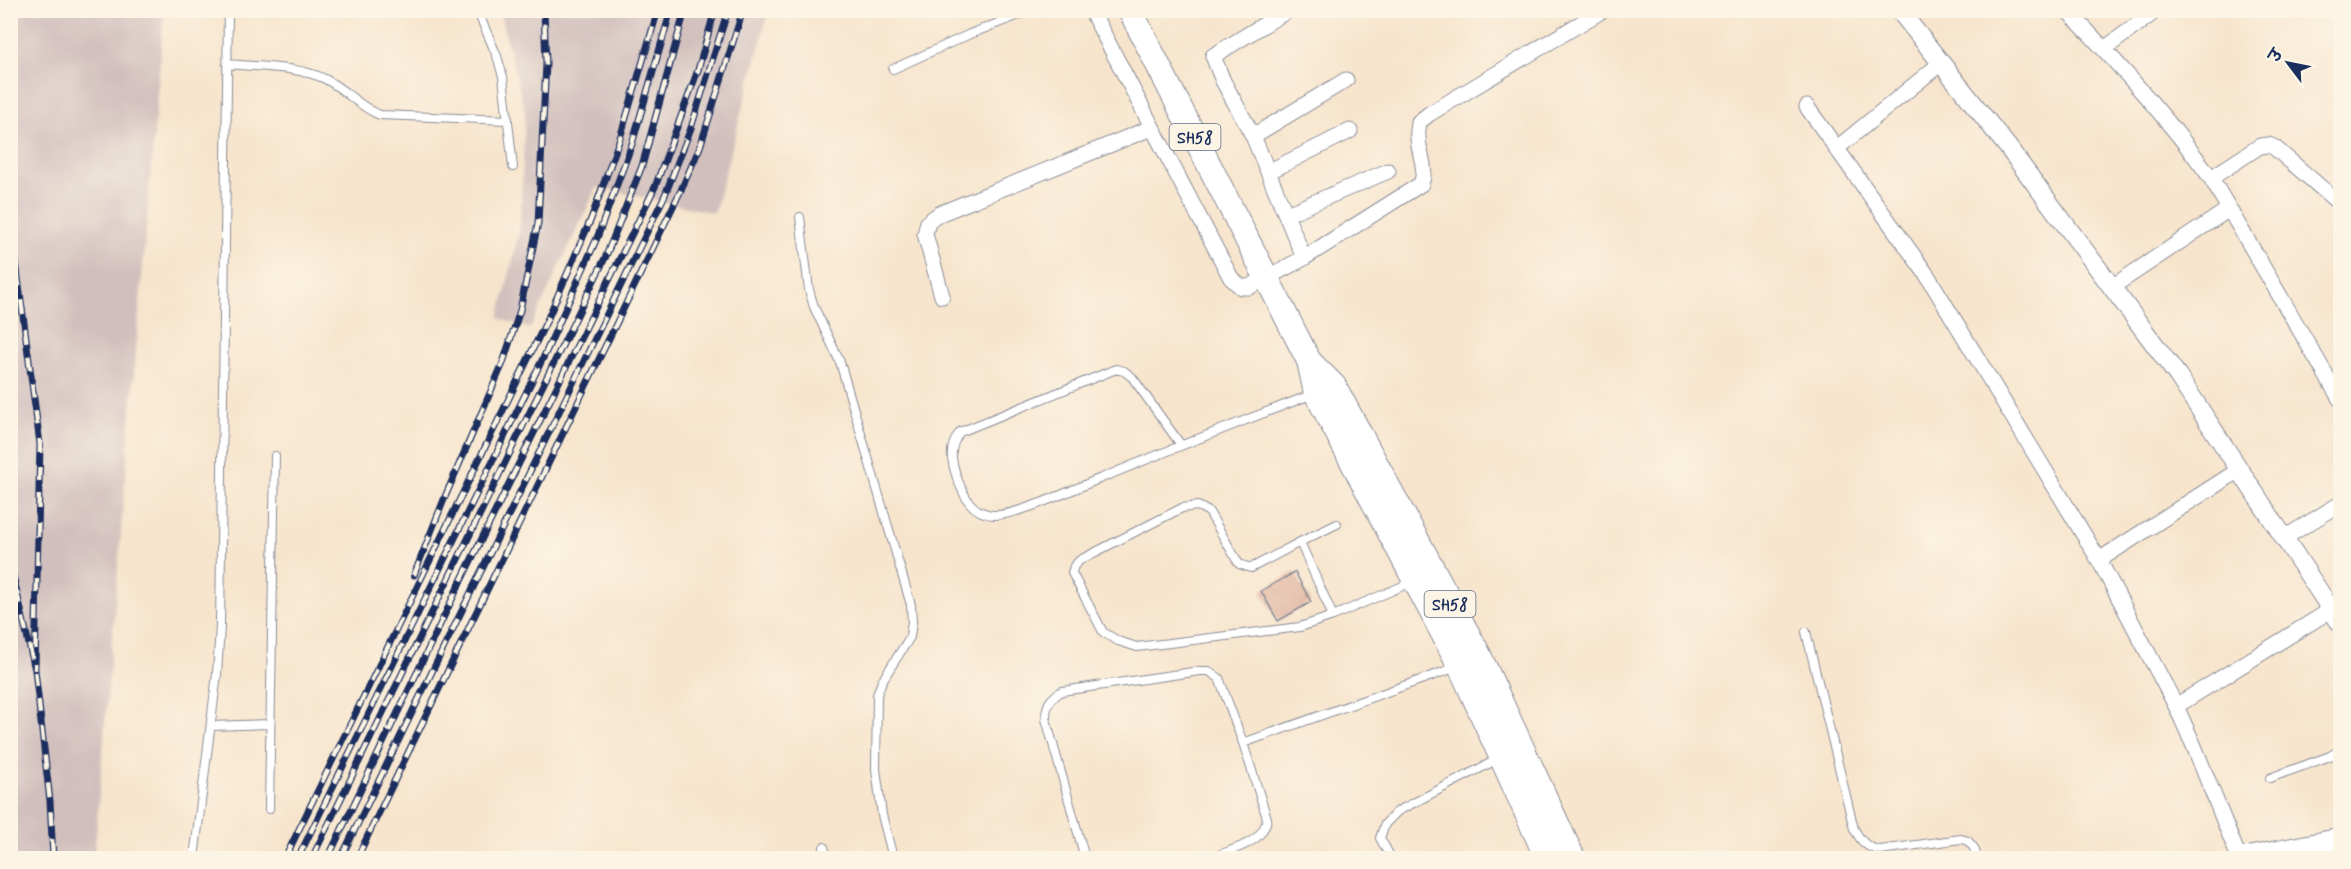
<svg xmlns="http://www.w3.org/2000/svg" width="2351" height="869" font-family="Mynerve,'Playpen Sans Deva',sans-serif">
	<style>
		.industrial { fill: #d1bfbd }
		.building { fill: #ddaf9b }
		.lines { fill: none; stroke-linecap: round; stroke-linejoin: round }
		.service-casing { stroke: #898a95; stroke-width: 10 }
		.minor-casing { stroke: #898a95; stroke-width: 17 }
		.tertiary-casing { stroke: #898a95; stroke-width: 20 }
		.secondary-casing { stroke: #898a95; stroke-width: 23 }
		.primary-casing { stroke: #898a95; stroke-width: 26 }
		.service { stroke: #fff; stroke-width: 8 }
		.minor { stroke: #fff; stroke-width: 15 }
		.tertiary { stroke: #fff; stroke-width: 18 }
		.secondary { stroke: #fff; stroke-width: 21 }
		.primary { stroke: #fff; stroke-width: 24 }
		.rail-casing { stroke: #1b2f5e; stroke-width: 7 }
		.rail { stroke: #fcf5e5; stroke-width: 4.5; stroke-dasharray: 14; stroke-linecap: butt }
		.labels { text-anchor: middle; stroke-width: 5; stroke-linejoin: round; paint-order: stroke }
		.shield { fill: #fcf5e5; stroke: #5e6a86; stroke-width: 1.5 }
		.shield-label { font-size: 16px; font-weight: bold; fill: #1b2f5e }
	</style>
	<rect width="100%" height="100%" fill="#fcf5e5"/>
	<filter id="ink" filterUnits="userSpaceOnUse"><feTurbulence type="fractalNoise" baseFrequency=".0167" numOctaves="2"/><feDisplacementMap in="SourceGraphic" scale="12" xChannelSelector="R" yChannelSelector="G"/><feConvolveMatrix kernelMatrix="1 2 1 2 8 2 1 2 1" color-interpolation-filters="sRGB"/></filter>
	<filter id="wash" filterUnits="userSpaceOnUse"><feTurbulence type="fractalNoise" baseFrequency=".008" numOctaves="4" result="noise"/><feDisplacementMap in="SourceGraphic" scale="24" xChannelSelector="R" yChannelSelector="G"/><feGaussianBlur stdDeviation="1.35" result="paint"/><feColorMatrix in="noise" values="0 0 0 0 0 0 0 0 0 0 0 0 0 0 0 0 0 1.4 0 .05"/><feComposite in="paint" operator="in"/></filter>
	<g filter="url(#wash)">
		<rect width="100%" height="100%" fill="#f7e4cc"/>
		<!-- industrial -->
		<path class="industrial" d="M10 11H164L94 858H11Z
			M499 11H769L714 213 597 187 530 329 499 318 520 228 525 112Z"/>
		<g id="blocks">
			<!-- building -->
			<path class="building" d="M1295 572 1311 602 1278 621 1261 591Z"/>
		</g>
	</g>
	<g filter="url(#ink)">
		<use href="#blocks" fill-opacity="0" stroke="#898a95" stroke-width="1.5"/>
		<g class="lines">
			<!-- service casing -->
			<g class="service-casing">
				<path id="service" d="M477 10 497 56 503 77 513 167
					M227 64C256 67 299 66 325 79 345 89 359 107 380 115L508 120
					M893 69 970 34 1032 10
					M800 217 809 290 814 307 840 362 911 605 912 622 910 637 882 681 877 695 876 769 882 815 893 858
					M1181 445 1132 377 1124 371 1116 369 960 432C948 448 951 460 957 478 964 496 971 513 993 515 1016 517 1080 486 1104 477 1174 448 1243 421 1313 394
					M1300 542 1337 524
					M1333 616 1300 542 1251 568 1239 564 1209 512 1198 506 1182 508 1080 560 1074 566 1072 573 1103 632 1118 641 1137 647 1300 627 1333 616 1412 582
					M1806 632 1854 829C1861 841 1866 848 1880 850L1961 839 1968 841 1974 848 1977 858
					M211 726 269 724
					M1243 743 1457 667
					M2270 778 2330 756 2340 750
					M269 809 275 456
					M824 847 827 858
					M194 858 217 674 220 626 228 10
					M1085 858 1046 719C1046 705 1049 699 1062 691L1200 671H1209L1219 678 1243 743 1267 818C1264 844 1232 849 1211 858
					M1391 858 1380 838 1385 824 1398 811 1498 759"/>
			</g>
			<!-- minor casing -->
			<g class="minor-casing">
				<path id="minor" d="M1091 10 1231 278 1241 287H1249L1304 258 1421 184C1428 166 1418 154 1418 136 1417 132 1419 126 1419 122L1429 114 1603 10
					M1288 10 1213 56 1223 81 1253 136 1304 258
					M2067 10C2118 63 2168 118 2211 178L2340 399
					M2104 49 2157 10
					M1807 107 1927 275 2099 560 2176 706 2194 746 2239 858
					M1253 136 1346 80
					M1836 149 1941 63
					M1268 172 1350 131
					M2211 178 2260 146 2269 145 2275 148 2340 204
					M1287 214 1388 171
					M2112 287 2229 209
					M942 296 925 234 928 222 939 214 1151 128
					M2284 538 2340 504
					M2099 560 2239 470
					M2176 706 2331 610"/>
			</g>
			<!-- tertiary casing -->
			<g class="tertiary-casing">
				<path id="tertiary" d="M1899 10 2007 146 2178 376 2340 623"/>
			</g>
			<!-- secondary casing -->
			<g class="secondary-casing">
				<path id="secondary" d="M2245 858 2340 839"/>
			</g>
			<!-- primary casing -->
			<g class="primary-casing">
				<path id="primary" d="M1130 10 1309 361 1316 393 1460 666 1547 858
					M1309 361 1334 386 1479 655 1573 858"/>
			</g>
			<!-- service -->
			<use href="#service" class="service"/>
			<!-- minor -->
			<use href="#minor" class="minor"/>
			<!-- tertiary -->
			<use href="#tertiary" class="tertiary"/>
			<!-- secondary -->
			<use href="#secondary" class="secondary"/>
			<!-- primary -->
			<use href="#primary" class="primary"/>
			<!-- rail casing -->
			<g class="rail-casing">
				<path id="rail" d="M10 33 13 10
					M10 217 40 444 35 670
					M10 563 35 670 50 801 53 858
					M414 575 445 497 503 363 520 310 538 223 546 64 544 10
					M285 858 548 318 591 219 620 138 658 10
					M298 858 546 352 597 238 632 144 671 10
					M312 858 606 256 642 166 685 10
					M328 858 459 585 655 187 698 70 715 10
					M341 858 665 195 691 128 728 10
					M357 858 681 190 700 147 743 10"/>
			</g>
			<!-- rail -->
			<use href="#rail" class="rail"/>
		</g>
	</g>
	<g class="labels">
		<!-- shield labels -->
		<g class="shield">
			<rect x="1169.5" y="124" width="51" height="26" rx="4.5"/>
			<rect x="1424.5" y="591" width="51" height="26" rx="4.5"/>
		</g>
		<g class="shield-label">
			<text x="1195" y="143">SH58</text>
			<text x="1450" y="610">SH58</text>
		</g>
	</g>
	<!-- margin -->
	<rect width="2351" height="869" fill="none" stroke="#fcf5e5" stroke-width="36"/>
	<!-- north arrow -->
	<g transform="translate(2288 63) rotate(302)" stroke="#fcf5e5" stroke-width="4.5" paint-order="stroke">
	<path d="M0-4.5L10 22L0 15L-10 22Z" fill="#1b2f5e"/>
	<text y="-9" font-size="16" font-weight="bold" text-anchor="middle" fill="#1b2f5e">उ</text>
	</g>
</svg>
